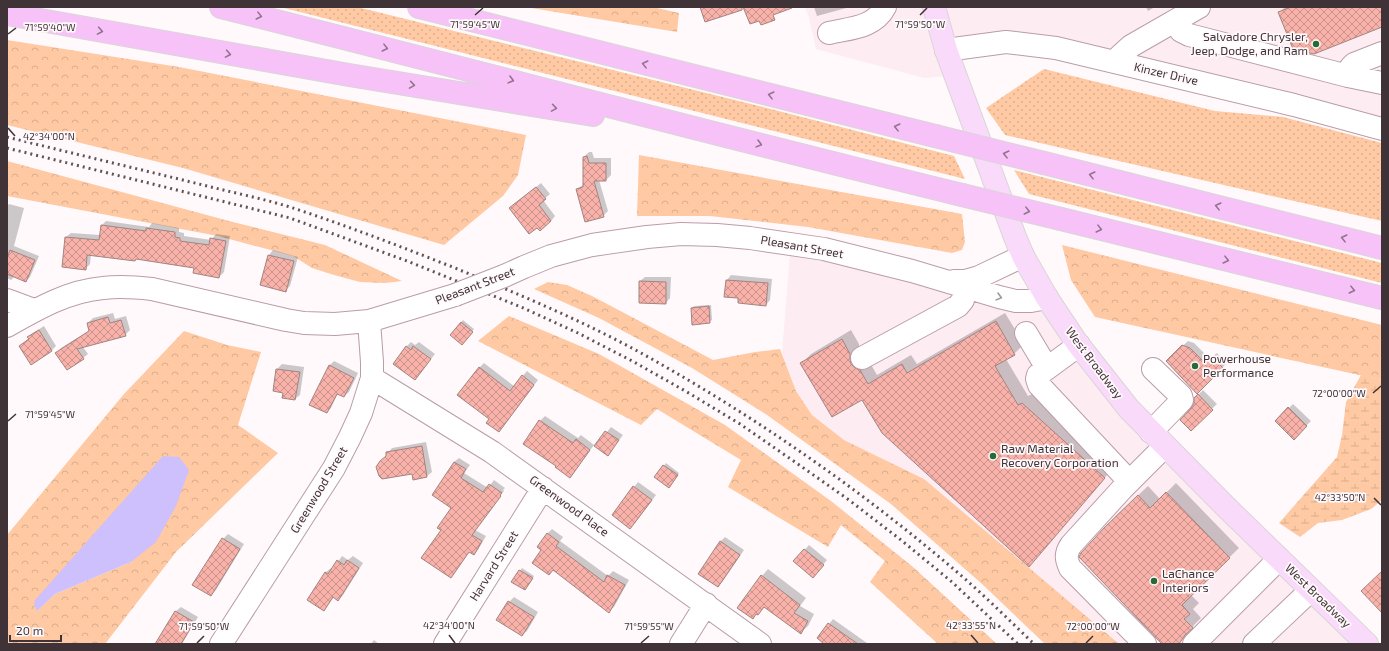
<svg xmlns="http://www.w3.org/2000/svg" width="1389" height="651" font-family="'Exo 2',sans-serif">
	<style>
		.built { fill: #fdedf2 }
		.grass { fill: url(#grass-dots) }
		.forest { fill: url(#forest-crowns); fill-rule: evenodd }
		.wetland { fill: url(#wetland-marsh) }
		.water { fill: #cec0fc }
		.shadow { fill: #0003 }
		.building { fill: url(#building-cross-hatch); stroke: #a28481 }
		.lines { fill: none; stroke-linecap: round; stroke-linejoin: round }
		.minor-casing { stroke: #ba9da7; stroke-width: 24 }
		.major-casing { stroke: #d9d6d7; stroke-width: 24 }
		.highway-casing { stroke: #d9d6d7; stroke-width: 24 }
		.minor { stroke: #fff; stroke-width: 22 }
		.major { stroke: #fadafb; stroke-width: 22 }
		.highway { stroke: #f7c2f8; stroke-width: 22 }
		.rail { stroke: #5e5357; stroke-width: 3; stroke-dasharray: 2 4; stroke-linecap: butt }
		.minor-bridge-casing { stroke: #ba9da7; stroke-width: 24; stroke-linecap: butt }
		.highway-bridge-casing { stroke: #d9d6d7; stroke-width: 24; stroke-linecap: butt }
		.minor-bridge { stroke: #fff; stroke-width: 22 }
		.highway-bridge { stroke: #f7c2f8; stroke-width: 22 }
		.oneway { stroke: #92738e }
		.oneway2 { stroke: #9f999b }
		.ticks { fill: none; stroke: #3f3337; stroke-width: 1.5 }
		.poi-dot { fill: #266a36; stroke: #fff9fb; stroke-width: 1.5 }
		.labels { text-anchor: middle; stroke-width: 3.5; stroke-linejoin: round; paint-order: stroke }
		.poi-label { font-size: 12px; fill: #3f3337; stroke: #fff9fb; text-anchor: start }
		.street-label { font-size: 12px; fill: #3f3337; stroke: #fff9fb }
		.ticks-label { font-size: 10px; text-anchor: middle; fill: #3f3337; stroke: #fff9fb; stroke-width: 3.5; stroke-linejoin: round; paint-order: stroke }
	</style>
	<defs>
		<pattern id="grass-dots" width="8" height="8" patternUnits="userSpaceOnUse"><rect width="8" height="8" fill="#fec9a3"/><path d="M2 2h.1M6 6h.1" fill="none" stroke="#dbad8d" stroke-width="1.8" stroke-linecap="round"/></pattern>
		<pattern id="forest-crowns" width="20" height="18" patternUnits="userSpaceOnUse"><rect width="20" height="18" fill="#fec9a3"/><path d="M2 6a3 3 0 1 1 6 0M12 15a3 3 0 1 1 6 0" fill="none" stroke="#dbad8d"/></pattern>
		<pattern id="wetland-marsh" width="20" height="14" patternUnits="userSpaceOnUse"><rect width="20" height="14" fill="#fec9a3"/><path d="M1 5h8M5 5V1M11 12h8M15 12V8" fill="none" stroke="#dbad8d"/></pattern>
		<pattern id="building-cross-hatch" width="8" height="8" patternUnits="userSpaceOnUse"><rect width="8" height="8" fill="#f9b2aa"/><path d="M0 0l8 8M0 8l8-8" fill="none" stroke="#cb918b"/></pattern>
	</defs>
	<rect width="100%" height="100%" fill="#fff9fb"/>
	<!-- built -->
	<path class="built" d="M805 7H1382V129L1056 48 947 50 955 75 924 78 816 49 809 18Z
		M791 240 1047 298 1077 343 1367 644H1106L924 479 844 440 812 415 796 391 782 353Z"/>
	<!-- grass -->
	<path class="grass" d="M280 7H357L751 104 954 156 965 179Z
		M1044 69 1215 111 1283 117 1382 143V221L1005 135 986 108Z
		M1014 170 1382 263V283L1029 194Z"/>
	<!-- forest -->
	<path class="forest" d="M525 7H653L679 13 677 32Z
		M7 40 179 67 526 135 518 175 503 196 444 245 183 168 7 125Z
		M639 155 962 214 965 242 962 250 952 253 808 227 710 216H637Z
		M7 161 229 221 325 245 402 281 385 283 360 282 334 275 312 268 293 256 218 236 7 196Z
		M1062 245 1382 325V380L1095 317 1071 280Z
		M548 282 567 285 592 296 713 360 755 352 780 349 796 391 812 415 844 440 924 479 1119 644H1045L982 584 891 504 767 415 692 368 599 318 534 289Z
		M509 316 599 354 725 425 831 501 913 567 997 644H938L870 582 885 561 841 525 828 547 728 487 741 460 657 409 641 425 478 341Z
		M184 331 227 345 261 352 238 425 278 453 176 552 105 644H7L8 583 7 535 124 394ZM179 457 131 562 55 594 37 611Z"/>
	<!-- wetland -->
	<path class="wetland" d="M1361 375 1382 380V500L1371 509 1342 520 1318 523 1300 537 1279 523 1337 457 1342 435 1346 402Z"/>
	<!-- water -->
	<path class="water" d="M163 456 179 457 189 470 176 506 156 542 131 562 55 594 37 611 34 605 35 600Z"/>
	<!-- shadow -->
	<path class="shadow" d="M814 7H850L817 16Z
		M1146 7H1155L1148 11Z
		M1285 7H1382V26L1280 12Z
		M589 152H592L594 158H611V175L606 180H599L608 211 603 216 577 189 584 184V157Z
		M541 183 550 194 543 200 555 216 551 221 510 208Z
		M9 204 24 208 14 246 39 256 30 277 26 281 15 276 11 280 7 278V206Z
		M106 221 149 227 152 223 179 228V232L184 233V236L211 240 216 234 230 236 224 272 219 277 195 268 137 258 135 260 91 254 90 264 85 269 66 237 71 233 100 235 102 225Z
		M273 250 298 257 290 286 285 291 269 255Z
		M731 275 772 279 770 300 766 305 739 297 725 296 727 280Z
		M645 277H671L670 298 666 303 640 281Z
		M711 305 712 320 709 322 692 308 694 306Z
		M113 313 115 319 126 316 130 330 125 335 83 347 88 354 83 358 57 353 61 348 90 330 88 323 93 318Z
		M1005 313 1024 344 1014 354 1006 359 1028 396 1032 394 1113 468 1029 566 862 398 802 363 811 354 851 330 859 344V348L869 361 877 375 911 355 917 364Z
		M463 320 474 329 464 342 451 335Z
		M44 326 56 346 52 350 32 363 20 346 29 338 28 337 33 333Z
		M1188 341 1194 343 1210 359 1217 353 1227 363 1197 392 1167 361Z
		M411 342 415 345 419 342 435 354 415 379 406 347Z
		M334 361 358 373 349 392 344 396 338 393 331 408 327 412 329 366Z
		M484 363 514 386 527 371 538 380 503 426 490 419 479 368Z
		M282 364 304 367 300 395 295 399 284 392 277 369Z
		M1203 390 1217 404 1191 429 1195 398Z
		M1293 404 1311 421 1294 438 1276 421Z
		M545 416 578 438 581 435 594 445 570 477 540 421Z
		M611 427 623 435 608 455 596 446Z
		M426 442 432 472 427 476 414 479 413 473 383 478 378 473 377 467 392 448Z
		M459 458 470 465 464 473 488 488 494 480 505 488 503 490 504 491 475 530 486 536 478 550 474 554 470 551 451 577 442 530 453 508 433 495 454 462Z
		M666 463 679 473 671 485 656 477Z
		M638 482 656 495 635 523 613 515Z
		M1176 483 1239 548 1191 595 1199 603 1193 609 1201 618 1194 625 1191 631 1178 644H1163L1114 518 1148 486 1160 499Z
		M552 529 563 537 560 541 608 576 613 571 629 580 614 607 609 611 554 569 543 550 547 534Z
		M228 534 244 544 216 590 211 595 223 539Z
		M725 537 744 550 723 581 718 586 720 542Z
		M809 545 827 560 817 572 795 561Z
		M342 556 348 560 353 556 363 563 343 595 338 600 334 597 324 610 309 600 326 572 331 568 333 569Z
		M522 568 534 576 527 587 513 581Z
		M768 569 806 598 800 606 814 614 808 626 801 632 765 607 753 617 762 576Z
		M514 597 538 612 527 631 522 635 498 620 509 602Z
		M181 607 198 617 182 644H156L176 611Z
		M833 619 867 643 866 644H826L818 638Z
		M374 640 379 644H371Z"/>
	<!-- building -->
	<path class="building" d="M700 7H742V10L705 22Z
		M743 7H792V8L773 15 775 20 761 25 759 21 750 24Z
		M1291 7H1382V27L1314 54 1293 49 1278 12Z
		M587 156 589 163H606V181H594L604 217 585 222 576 189 583 187V157Z
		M536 187 546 199 539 205 551 221 540 231 537 228 529 234 509 208Z
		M101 225 146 231V228L175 232V237L180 238V241L209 245 210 238 226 241 219 278 193 273 194 268 136 259 135 261 87 255 86 270 62 267 65 237 99 240Z
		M10 250 35 260 26 282 7 274V258Z
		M268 255 294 261 286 292 260 285Z
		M726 280 768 283 766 306 738 303V298L724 297Z
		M639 281 666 282V304L639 303Z
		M709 306 710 323 692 325 691 308Z
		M108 317 110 323 121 320 126 336 77 349 84 359 67 370 55 353 89 331 87 323Z
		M996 321 1015 355 995 366 1018 405 1022 403 1105 478 1029 567 882 433 862 400 832 417 800 363 842 339 850 354V358L851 364 855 368 860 370 868 384 902 364 907 373Z
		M461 322 473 332 462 345 450 335Z
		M39 330 52 351 31 365 19 346 29 339 27 337Z
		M1182 345 1190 348 1205 363 1212 357 1223 368 1197 394 1166 361Z
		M406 346 411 350 413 346 431 359 415 380 393 364Z
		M329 365 354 378 344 397 337 394 327 413 309 405Z
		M479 367 510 391 522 375 534 385 499 432 486 423 489 419 457 395Z
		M276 369 300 372 295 400 282 398 283 393 273 391Z
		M1198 394 1213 410 1191 431 1180 420 1191 408 1194 404V398Z
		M1288 407 1307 426 1294 440 1275 421Z
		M539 420 573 443 576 439 590 450 570 478 555 467 556 466 523 444Z
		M605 431 619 440 608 456 594 446Z
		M422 446 427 477 413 480 412 474 382 479 379 476 376 467 380 461 386 456V452Z
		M454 462 466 469 461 478 483 492 489 484 502 493 500 495 501 496 472 535 482 541 474 555 469 552 451 578 421 558 441 530 437 528 451 508 432 495Z
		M663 465 678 475 669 488 654 477Z
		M633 486 652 500 630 529 612 515Z
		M1166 492 1230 558 1182 605 1190 614 1184 619 1193 628 1185 635 1179 644H1162L1079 557 1081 553 1104 528 1138 495 1150 508Z
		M547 533 559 542 556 546 604 582 607 575 625 585 609 613 553 570 549 575 532 563 541 550 537 547Z
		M222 538 240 549 211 596 192 585Z
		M720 541 740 555 718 587 698 574Z
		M804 549 824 565 813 578 793 561Z
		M337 560 344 565 347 560 359 568 338 601 333 597 324 611 307 600 325 572 328 574Z
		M519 570 533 578 525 590 511 582Z
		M1382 571V613L1361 591Z
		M761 575 800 605 794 613 808 621 801 634 764 607 758 615 756 614 753 619 737 608Z
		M508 601 534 617 522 636 496 620Z
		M175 611 194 622 181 644H155Z
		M828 623 858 644H824L817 638Z"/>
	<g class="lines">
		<!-- minor casing -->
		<g class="minor-casing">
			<path id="minor" d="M1175 21 1181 31 1189 35 1348 76 1382 83
				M829 33C850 28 874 28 885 7
				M946 50 1006 42 1056 48 1294 105 1382 129
				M1117 62 1120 56 1131 46 1199 7
				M1348 76 1351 67 1354 64 1382 53
				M504 276 524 267 551 256 592 245 647 237 681 234 717 235 750 238 824 249 912 271 999 297 1016 301H1031L1047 298
				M954 281H965L979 277 1023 256
				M7 300 34 310
				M7 326C37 309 68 291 103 288 119 286 135 287 152 289L286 320 304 323 335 324 369 321 455 295
				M1026 333 1047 368
				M1079 345 1038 375 1037 379 1039 385 1129 481
				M862 358 958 306 963 300 965 281
				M372 378 492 452 760 644
				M1151 432 1182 400 1181 396 1153 369
				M221 644 334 468 350 437 361 413 372 378V362L369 321
				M445 644 543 488
				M681 644 706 604
				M1145 644 1070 568C1066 559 1065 554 1071 545L1122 489 1165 446
				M1194 644 1279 559
				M1254 644 1311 590"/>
		</g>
		<!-- major casing -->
		<g class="major-casing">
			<path id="major" d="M934 7 946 50 1015 237 1023 256 1047 298 1077 343 1129 409 1226 507 1367 644"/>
		</g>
		<!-- highway casing -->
		<g class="highway-casing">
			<path id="highway" d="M221 7C469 69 715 135 962 195
				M419 7 935 136
				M7 14 349 75 593 115
				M1044 163 1382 248
				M1061 219 1382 298"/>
		</g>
		<!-- minor -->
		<use href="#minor" class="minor"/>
		<!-- major -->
		<use href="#major" class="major"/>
		<!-- highway -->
		<use href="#highway" class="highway"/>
		<!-- rail -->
		<path class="rail" d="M7 137C75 154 143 170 211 187 239 194 269 200 296 209 350 227 402 247 455 268 518 294 581 320 641 353 753 415 860 489 957 572 984 595 1009 620 1034 644
			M7 148 290 218 407 261 521 307 578 333 634 362 687 392 740 424 795 462 849 500 901 540 952 582 1018 644"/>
		<!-- minor-bridge casing -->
		<g class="minor-bridge-casing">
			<path id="minor-bridge" d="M455 295 504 276"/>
		</g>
		<!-- highway-bridge casing -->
		<g class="highway-bridge-casing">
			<path id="highway-bridge" d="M935 136 1044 163
				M962 195 1061 219"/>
		</g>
		<!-- minor-bridge -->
		<use href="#minor-bridge" class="minor-bridge"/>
		<!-- highway-bridge -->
		<use href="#highway-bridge" class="highway-bridge"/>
	</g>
	<!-- one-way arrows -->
	<defs><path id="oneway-chevron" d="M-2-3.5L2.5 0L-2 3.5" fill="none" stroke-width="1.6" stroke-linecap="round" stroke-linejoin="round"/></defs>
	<g class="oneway">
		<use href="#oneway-chevron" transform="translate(259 16) rotate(14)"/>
		<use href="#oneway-chevron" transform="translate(100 31) rotate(10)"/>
		<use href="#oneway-chevron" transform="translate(385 48) rotate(14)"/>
		<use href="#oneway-chevron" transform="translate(228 54) rotate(10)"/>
		<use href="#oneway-chevron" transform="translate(645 64) rotate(-166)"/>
		<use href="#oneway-chevron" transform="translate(511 80) rotate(15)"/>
		<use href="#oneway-chevron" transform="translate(412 85) rotate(9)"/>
		<use href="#oneway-chevron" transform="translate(771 95) rotate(-166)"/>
		<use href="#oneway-chevron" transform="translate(554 108) rotate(9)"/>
		<use href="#oneway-chevron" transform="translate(897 127) rotate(-166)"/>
		<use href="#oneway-chevron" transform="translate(759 144) rotate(15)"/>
		<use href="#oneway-chevron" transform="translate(1006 154) rotate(-166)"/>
		<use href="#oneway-chevron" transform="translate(1092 175) rotate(-166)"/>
		<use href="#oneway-chevron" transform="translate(1218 206) rotate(-166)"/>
		<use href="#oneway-chevron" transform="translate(1027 211) rotate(14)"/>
		<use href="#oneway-chevron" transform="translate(1099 229) rotate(14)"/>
		<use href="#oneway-chevron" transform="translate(1344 238) rotate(-166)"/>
		<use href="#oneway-chevron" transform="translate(1226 260) rotate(14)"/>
		<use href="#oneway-chevron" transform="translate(1352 290) rotate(14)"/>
	</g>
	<use class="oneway2" href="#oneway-chevron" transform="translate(999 297) rotate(15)"/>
	<!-- ticks -->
	<path class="ticks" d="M475 15 483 8M920 15 927 8M8 34 16 28M8 128 15 136M1373 393 1381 386M8 421 16 414M1374 498 1381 505M449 635 455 643M971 635 978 643M197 643 204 636M641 643 649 636M1086 643 1093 636"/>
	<!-- markers -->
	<g class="poi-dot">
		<circle cx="1316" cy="44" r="4"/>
		<circle cx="1195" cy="366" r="4"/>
		<circle cx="993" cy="456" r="4"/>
		<circle cx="1154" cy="581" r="4"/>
	</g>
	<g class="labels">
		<!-- poi labels -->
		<g class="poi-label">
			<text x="1308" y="41" text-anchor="end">Salvadore Chrysler,<tspan x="1308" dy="14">Jeep, Dodge, and Ram</tspan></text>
			<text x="1203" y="363">Powerhouse<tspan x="1203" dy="14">Performance</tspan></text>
			<text x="1001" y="453">Raw Material<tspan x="1001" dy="14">Recovery Corporation</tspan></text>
			<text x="1162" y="578">LaChance<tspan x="1162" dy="14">Interiors</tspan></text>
		</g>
		<!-- street labels -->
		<g class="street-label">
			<text transform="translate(1166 74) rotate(13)" y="4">Kinzer Drive</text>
			<text transform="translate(802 247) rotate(10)" y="4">Pleasant Street</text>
			<text transform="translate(475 286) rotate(-21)" y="4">Pleasant Street</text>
			<text transform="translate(1094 363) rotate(53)" y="4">West Broadway</text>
			<text transform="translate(319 490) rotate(-59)" y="4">Greenwood Street</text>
			<text transform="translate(569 506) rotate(36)" y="4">Greenwood Place</text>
			<text transform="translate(494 566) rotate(-58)" y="4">Harvard Street</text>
			<text transform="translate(1318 596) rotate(44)" y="4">West Broadway</text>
		</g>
	</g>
	<g class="ticks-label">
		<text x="475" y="28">71°59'45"W</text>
		<text x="920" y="28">71°59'50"W</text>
		<text x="50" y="31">71°59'40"W</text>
		<text x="49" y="140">42°34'00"N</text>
		<text x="1339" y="397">72°00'00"W</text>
		<text x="50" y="418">71°59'45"W</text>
		<text x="1340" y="501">42°33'50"N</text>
		<text x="449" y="629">42°34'00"N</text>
		<text x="971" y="629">42°33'55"N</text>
		<text x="204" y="630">71°59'50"W</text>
		<text x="649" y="630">71°59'55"W</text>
		<text x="1093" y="630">72°00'00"W</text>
	</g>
	<!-- border -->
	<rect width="1389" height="651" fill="none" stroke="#3f3337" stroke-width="16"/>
	<!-- scale -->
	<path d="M10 635v6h51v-6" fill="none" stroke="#3f3337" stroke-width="2"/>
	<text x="16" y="635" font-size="12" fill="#3f3337" stroke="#fff9fb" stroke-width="3" paint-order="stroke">20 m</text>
</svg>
